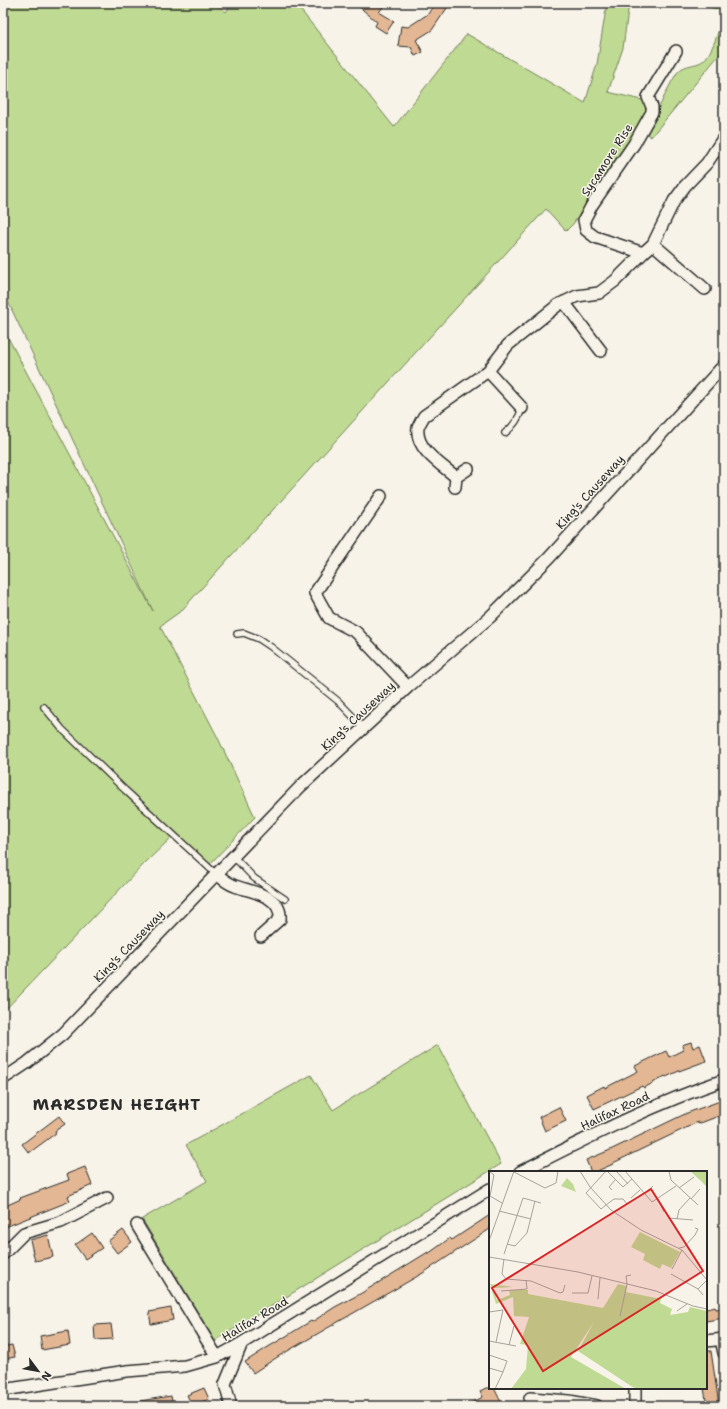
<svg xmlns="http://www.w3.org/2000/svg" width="727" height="1409" font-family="'Shantell Sans',sans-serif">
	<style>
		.green { fill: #bfda92; stroke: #75825e }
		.building { fill: #e3b793; stroke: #2b2b2b }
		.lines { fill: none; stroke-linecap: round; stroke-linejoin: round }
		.lane-casing { stroke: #2b2b2b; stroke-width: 8 }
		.street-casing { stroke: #2b2b2b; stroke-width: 14 }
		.lane { stroke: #f7f3e8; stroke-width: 5.5 }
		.street { stroke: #f7f3e8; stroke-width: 11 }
		.labels { text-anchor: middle; stroke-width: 3; stroke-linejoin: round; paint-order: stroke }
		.street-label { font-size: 12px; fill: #2b2b2b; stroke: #f7f3e8 }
		.district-label { font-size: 16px; font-weight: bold; letter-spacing: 1px; fill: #2b2b2b; stroke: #f7f3e8 }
		.inset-road { fill: none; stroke: #a5a39c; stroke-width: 1 }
		.view { fill: #d62828; fill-opacity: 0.15; stroke: #d62828; stroke-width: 2 }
		.inset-edge { fill: none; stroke: #2b2b2b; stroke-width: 2 }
	</style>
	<rect width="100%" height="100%" fill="#f7f3e8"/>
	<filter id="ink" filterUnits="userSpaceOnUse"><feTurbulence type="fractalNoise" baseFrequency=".025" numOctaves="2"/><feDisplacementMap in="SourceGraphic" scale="8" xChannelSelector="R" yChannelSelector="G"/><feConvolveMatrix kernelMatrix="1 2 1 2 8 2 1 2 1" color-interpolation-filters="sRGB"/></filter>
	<g filter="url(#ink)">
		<!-- green -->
		<path class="green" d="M3 3H214L226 12 232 3H295L394 127 467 34 585 103 597 64 607 3H629L623 48 608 92 650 102 630 142 573 224 566 231 546 209 181 611 160 626 218 738 255 817 208 866 175 834 144 864 3 1012V328L153 611 3 291Z
			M695 3H724V49L651 137 647 134C657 114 665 91 677 73 683 65 691 66 699 63 713 58 720 24 724 11Z
			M438 1045 501 1164 215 1341 142 1219 207 1181 186 1145 311 1075 333 1110Z"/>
		<!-- building -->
		<path class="building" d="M355 3H378L383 7 379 12 394 21 386 33 375 26 377 22Z
			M435 3H439L447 8 432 30 416 40 423 52 415 56 411 47 398 46 401 26 408 27 428 14Z
			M691 1042 693 1048 700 1045 706 1061 679 1071 666 1077 665 1076 644 1088 642 1086 594 1109 587 1095 604 1086 605 1088 638 1071 635 1066 643 1062 666 1051 669 1057 683 1050 682 1045Z
			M720 1101 724 1114 698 1124V1122L613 1163V1164L595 1172H591L586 1160 608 1151 687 1113Z
			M559 1107 566 1121 545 1131 539 1117Z
			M59 1116 65 1124 55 1131 56 1133 29 1153 22 1144Z
			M85 1167 92 1185 68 1196 70 1201 3 1228V1207L21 1199 20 1198 69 1180 67 1174Z
			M490 1215V1229L423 1273 279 1356 253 1373 245 1362 265 1349 311 1321 312 1322 335 1307 360 1294 428 1252V1254L450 1238 452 1240Z
			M123 1230 132 1242 117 1253 108 1241Z
			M92 1233 102 1248 85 1259 75 1245Z
			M48 1235 53 1257 35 1261 30 1240Z
			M715 1307 716 1309 724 1308V1318L706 1321V1309Z
			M171 1308 173 1320 151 1324 149 1312Z
			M111 1324 113 1339 95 1340 94 1325Z
			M68 1331 70 1345 42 1350 40 1336Z
			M12 1345 15 1357 3 1359V1347Z
			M706 1351H711L719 1405 712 1406H707L704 1388H706Z
			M204 1388 209 1399 192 1406 187 1395Z
			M486 1388H494L503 1406H465L483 1397 480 1391Z
			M171 1396 173 1406H140V1401Z"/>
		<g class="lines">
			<!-- lane casing -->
			<g class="lane-casing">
				<path id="lane" d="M505 433C514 426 519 419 522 408
					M237 634 244 633 259 639 271 647 338 701 364 728
					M44 707 62 729 125 790 216 874
					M233 856 254 878 285 899"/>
			</g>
			<!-- street casing -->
			<g class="street-casing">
				<path id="street" d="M653 244 705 289
					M643 253 595 237 586 230 584 220 592 205 634 144 652 112V107L648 97 676 51
					M564 302 601 351
					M488 371 522 408
					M456 477C442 465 415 449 418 428 419 424 422 420 424 416L488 371 508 345 558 305 577 296 599 293 615 281 643 253 653 244 674 201 685 186 707 163 724 137
					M455 487 456 477 468 469
					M381 496 315 593 329 618 356 632 408 687
					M216 874C222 878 228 884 235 886 251 892 282 895 280 919L261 936
					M3 1079 27 1063 63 1034 301 786 408 687 490 617 549 558 724 365
					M520 1172C587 1138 653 1104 724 1080
					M137 1225 217 1357
					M3 1254 24 1233 61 1222 107 1198
					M721 1339 724 1353
					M706 1341 724 1339
					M3 1390 127 1371 185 1366 217 1357 242 1343 490 1189
					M530 1398 569 1401 597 1406
					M231 1406 225 1384 242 1343
					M635 1406V1388"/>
			</g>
			<!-- lane -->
			<use href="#lane" class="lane"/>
			<!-- street -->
			<use href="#street" class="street"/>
		</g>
	</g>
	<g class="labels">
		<!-- street labels -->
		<g class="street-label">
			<text transform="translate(607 160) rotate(-57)" y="4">Sycamore Rise</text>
			<text transform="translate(590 492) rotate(-48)" y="4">King's Causeway</text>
			<text transform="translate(358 716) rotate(-43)" y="4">King's Causeway</text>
			<text transform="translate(129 946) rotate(-46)" y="4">King's Causeway</text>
			<text transform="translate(615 1111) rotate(-25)" y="4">Halifax Road</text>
			<text transform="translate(255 1319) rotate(-31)" y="4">Halifax Road</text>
		</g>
		<!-- district labels -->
		<g class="district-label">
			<text x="117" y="1110">MARSDEN HEIGHT</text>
		</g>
	</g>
	<!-- overview -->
	<g transform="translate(489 1171)">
		<rect width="218" height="218" fill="#f7f3e8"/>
		<path d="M201 0H218V16L211 9ZM78 7 84 13 87 21 72 15ZM151 61 191 81 182 97 173 93 171 98 154 89 156 83 142 76ZM1 113 24 116 4 117 8 129 21 124 20 119H39V123L114 137 129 113 138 115 137 121 172 128 171 132 183 138 181 144 199 141 201 136 218 140V218H148L142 215 89 180 105 151 82 186 137 218H22L37 198 39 174 31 173 40 146 25 145 24 126 7 133Z" fill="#bfda92"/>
		<path class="inset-road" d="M0 0 5 4 1 25M91 0 101 16 122 39 152 59 193 79 218 109M117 0 97 22 112 38 117 34M118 0 134 16 143 8M127 0 139 13M136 0 163 31 187 15M180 0 182 9 209 34M25 1 56 17 67 12 69 0M190 17 205 6M123 19 120 16 127 8M155 23 164 15M1 25 13 32M142 27 151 19M169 28 175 41M202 28 211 18M117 34 125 28H134L138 33M10 40 42 48M180 47 204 49M188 48 190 39 201 27M0 70 25 0M18 73 26 75 38 62 46 30M190 77 195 76 206 64 209 58 206 57M15 83 34 27 52 32M0 86 89 101 167 120 204 135 218 138M15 88 13 103 17 108 42 110 71 122 74 121 76 114M183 98 193 79M182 103 209 118M12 120 38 118 37 109M83 122H99L103 105M214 124 209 118 218 109M109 128 111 107M188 140 198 133M0 141 14 139 7 171M131 145 138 113 137 105 142 104M0 170 27 175M20 174 25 155M0 184 18 190 14 201 0 197M6 218 14 201"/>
		<path class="view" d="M162 18 214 100 54 200 3 117Z"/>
		<rect width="218" height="218" class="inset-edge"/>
	</g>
	<!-- margin -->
	<rect width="727" height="1409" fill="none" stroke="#f7f3e8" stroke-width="16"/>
	<rect x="8" y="8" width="711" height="1393" fill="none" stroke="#2b2b2b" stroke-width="1.5" filter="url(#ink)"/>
	<!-- north arrow -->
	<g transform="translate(38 1371) rotate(122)" stroke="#f7f3e8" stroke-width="3" paint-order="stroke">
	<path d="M0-3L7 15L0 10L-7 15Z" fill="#2b2b2b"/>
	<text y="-6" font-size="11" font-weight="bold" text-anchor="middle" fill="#2b2b2b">N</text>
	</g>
</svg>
